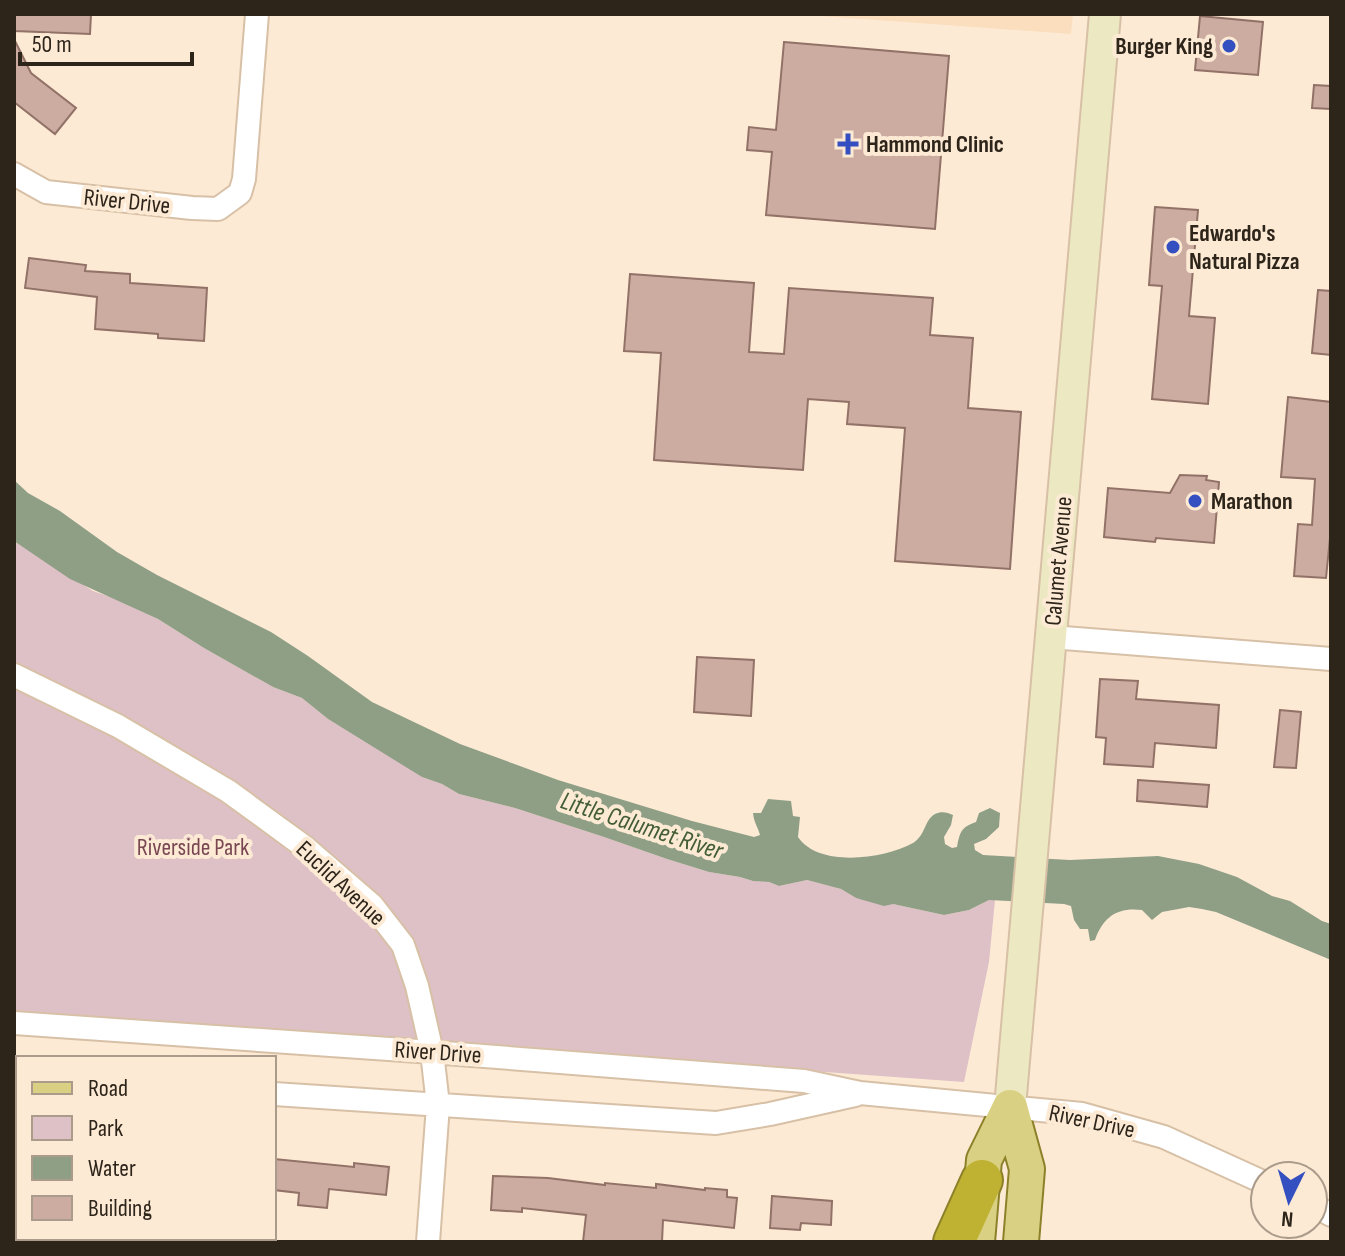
<svg xmlns="http://www.w3.org/2000/svg" width="1345" height="1256" font-family="'Sofia Sans Condensed',sans-serif">
	<style>
		.built { fill: #fbdebd }
		.green { fill: #dec1c6 }
		.water { fill: #8e9f86 }
		.building { fill: #ccaca1; stroke: #927267; stroke-width: 2 }
		.lines { fill: none; stroke-linecap: round; stroke-linejoin: round }
		.street-casing { stroke: #d7c0a6; stroke-width: 26 }
		.secondary-casing { stroke: #d7c0a6; stroke-width: 34 }
		.primary-casing { stroke: #8c8029; stroke-width: 38 }
		.highway-casing { stroke: #8c8029; stroke-width: 44 }
		.street { stroke: #fff; stroke-width: 22 }
		.secondary { stroke: #ece8c1; stroke-width: 30 }
		.primary { stroke: #d9d083; stroke-width: 34 }
		.highway { stroke: #bfb131; stroke-width: 40 }
		.poi-dot { fill: #344fc0; stroke: #fdead5; stroke-width: 3 }
		.labels { text-anchor: middle; stroke-width: 8; stroke-linejoin: round; paint-order: stroke }
		.poi-label { font-size: 24px; font-weight: bold; fill: #2d241a; stroke: #fdead5; text-anchor: start }
		.street-label { font-size: 24px; fill: #2d241a; stroke: #fdead5 }
		.park-label { font-size: 24px; fill: #794752; stroke: #fdead5 }
		.water-label { font-size: 26px; font-style: italic; fill: #435d35; stroke: #fdead5 }
	</style>
	<rect width="100%" height="100%" fill="#fdead5"/>
	<!-- built -->
	<path class="built" d="M793 14H1073L1071 34Z"/>
	<!-- green -->
	<path class="green" d="M14 541 93 591 113 598 158 619 204 648 273 687 302 698 328 719 377 749 405 765 422 777 442 784 459 794 515 808 604 837 667 859 709 872 740 877 753 881 769 882 779 886 807 880 841 889 856 898 893 904 944 915 969 910 989 900H995L989 962 964 1082 14 1014Z"/>
	<!-- water -->
	<path class="water" d="M14 480 28 493 60 511 117 552 157 575 271 632 308 656 372 702 460 744 558 780 692 821 754 837 760 835C758 827 754 823 753 813H761L768 799 791 801 793 816 800 817 798 837C819 868 884 859 913 843 926 835 924 820 935 814 941 811 947 812 953 815L951 825 944 837 945 844 952 848 957 847C960 832 961 827 976 822L979 813 990 808 1000 813 999 827 986 839 974 844 975 850 983 855 1070 860 1158 856 1199 864 1237 877 1272 896 1290 901 1322 921 1331 924V960L1216 912 1202 909 1189 907 1162 912 1152 920 1142 910C1117 907 1103 917 1095 940L1090 941 1088 929H1080L1074 920 1071 906 1064 904 989 900 969 910 944 915 893 904 884 906 856 898 841 889 807 880 779 886 769 882 753 881 740 877 709 872 667 859 604 837 515 808 459 794 442 784 422 777 328 719 302 698 273 687 204 648 158 619 70 579 14 541Z"/>
	<!-- building -->
	<path class="building" d="M14 14H91L90 34 14 31Z
		M1200 16 1263 22 1258 75 1195 70Z
		M14 39 31 73 76 108 55 134 14 102Z
		M784 42 949 56 935 229 766 215 772 152 747 150 749 127 776 130Z
		M1314 85 1331 86V109L1312 108Z
		M1155 207 1198 210 1189 316 1215 318 1208 404 1152 399 1162 286 1149 285Z
		M29 258 86 265 85 271 130 274V283L207 288 204 341 158 338V334L95 329 97 297 25 288Z
		M630 274 754 283 749 352 784 354 789 288 933 298 930 335 973 338 968 408 1021 412 1010 569 895 561 905 428 847 424 849 402 808 399 803 470 654 460 661 353 624 351Z
		M1318 290 1331 291V355L1312 353Z
		M1288 397 1331 402V528L1326 578 1294 576 1298 524 1312 525 1315 479 1281 477Z
		M1180 475 1207 476 1206 480 1219 482 1214 543 1156 538 1155 542 1104 537 1108 488 1170 493Z
		M697 657 754 660 751 716 694 712Z
		M1100 679 1138 681 1136 699 1219 705 1216 748 1155 743 1153 767 1104 764 1106 738 1096 737Z
		M1280 710 1301 712 1296 768 1274 767Z
		M1138 780 1209 785 1207 807 1137 801Z
		M274 1159 354 1167V1163L389 1167 386 1195 329 1189 327 1208 298 1205 299 1193 274 1190Z
		M493 1176 548 1178 605 1185V1183L656 1188V1184L705 1190V1188L727 1190V1197L737 1198 734 1228 663 1220 662 1242H583L586 1215 522 1208V1212L491 1210Z
		M772 1196 832 1201 831 1225 801 1223 800 1230 770 1228Z"/>
	<g class="lines">
		<!-- street casing -->
		<g class="street-casing">
			<path id="street" d="M14 174 46 192 192 208 218 209 240 193 244 179 257 14
				M1051 637 1331 659
				M14 675 118 726 228 791 306 848 372 905 403 945 417 986 432 1052 438 1105 428 1242
				M14 1023 432 1052 804 1081 860 1093 1082 1114 1164 1137 1265 1183
				M14 1076H18
				M274 1094 716 1123 770 1114 855 1095
				M1313 1205 1331 1215"/>
		</g>
		<!-- secondary casing -->
		<g class="secondary-casing">
			<path id="secondary" d="M1010 1107 1105 14"/>
		</g>
		<!-- primary casing -->
		<g class="primary-casing">
			<path id="primary" d="M1010 1107 1027 1169 1021 1242
				M977 1242 984 1160 1010 1107"/>
		</g>
		<!-- highway casing -->
		<g class="highway-casing">
			<path id="highway" d="M954 1242 982 1180"/>
		</g>
		<!-- street -->
		<use href="#street" class="street"/>
		<!-- secondary -->
		<use href="#secondary" class="secondary"/>
		<!-- primary -->
		<use href="#primary" class="primary"/>
		<!-- highway -->
		<use href="#highway" class="highway"/>
	</g>
	<!-- markers -->
	<g class="poi-dot">
		<circle cx="1229" cy="46" r="8"/>
		<path d="M844 132h8v8h8v8h-8v8h-8v-8h-8v-8h8z"/>
		<circle cx="1173" cy="247" r="8"/>
		<circle cx="1195" cy="501" r="8"/>
	</g>
	<g class="labels">
		<!-- poi labels -->
		<g class="poi-label">
			<text x="1213" y="54" text-anchor="end">Burger King</text>
			<text x="866" y="152">Hammond Clinic</text>
			<text x="1189" y="241">Edwardo's<tspan x="1189" dy="28">Natural Pizza</tspan></text>
			<text x="1211" y="509">Marathon</text>
		</g>
		<!-- street labels -->
		<g class="street-label">
			<text transform="translate(127 201) rotate(6)" y="8">River Drive</text>
			<text transform="translate(1058 561) rotate(-85)" y="8">Calumet Avenue</text>
			<text transform="translate(341 883) rotate(43)" y="8">Euclid Avenue</text>
			<text transform="translate(438 1052) rotate(4)" y="8">River Drive</text>
			<text transform="translate(1092 1121) rotate(12)" y="8">River Drive</text>
		</g>
		<!-- park labels -->
		<g class="park-label">
			<text x="193" y="855">Riverside Park</text>
		</g>
		<!-- water labels -->
		<g class="water-label">
			<text transform="translate(642 825) rotate(18)" y="9">Little Calumet River</text>
		</g>
	</g>
	<!-- border -->
	<rect width="1345" height="1256" fill="none" stroke="#2d241a" stroke-width="32"/>
	<!-- legend -->
	<rect x="16" y="1056" width="260" height="184" fill="#fdead5" stroke="#aa9b8a" stroke-width="2"/>
	<rect x="32" y="1082" width="40" height="12" fill="#d9d083" stroke="#aa9b8a" stroke-width="2"/>
	<text x="88" y="1096" font-size="24" fill="#2d241a">Road</text>
	<rect x="32" y="1116" width="40" height="24" fill="#dec1c6" stroke="#aa9b8a" stroke-width="2"/>
	<text x="88" y="1136" font-size="24" fill="#2d241a">Park</text>
	<rect x="32" y="1156" width="40" height="24" fill="#8e9f86" stroke="#aa9b8a" stroke-width="2"/>
	<text x="88" y="1176" font-size="24" fill="#2d241a">Water</text>
	<rect x="32" y="1196" width="40" height="24" fill="#ccaca1" stroke="#aa9b8a" stroke-width="2"/>
	<text x="88" y="1216" font-size="24" fill="#2d241a">Building</text>
	<!-- north arrow -->
	<g transform="translate(1289 1200) rotate(185)"><circle r="38" fill="#fdead5" stroke="#aa9b8a" stroke-width="2"/>
	<path d="M0-6L14 30L0 20L-14 30Z" fill="#344fc0"/>
	<text y="-12" font-size="22" font-weight="bold" text-anchor="middle" fill="#2d241a">N</text>
	</g>
	<!-- scale -->
	<path d="M20 52v12h172v-12" fill="none" stroke="#2d241a" stroke-width="4"/>
	<text x="32" y="52" font-size="24" fill="#2d241a" stroke="#fdead5" stroke-width="6" paint-order="stroke">50 m</text>
</svg>
